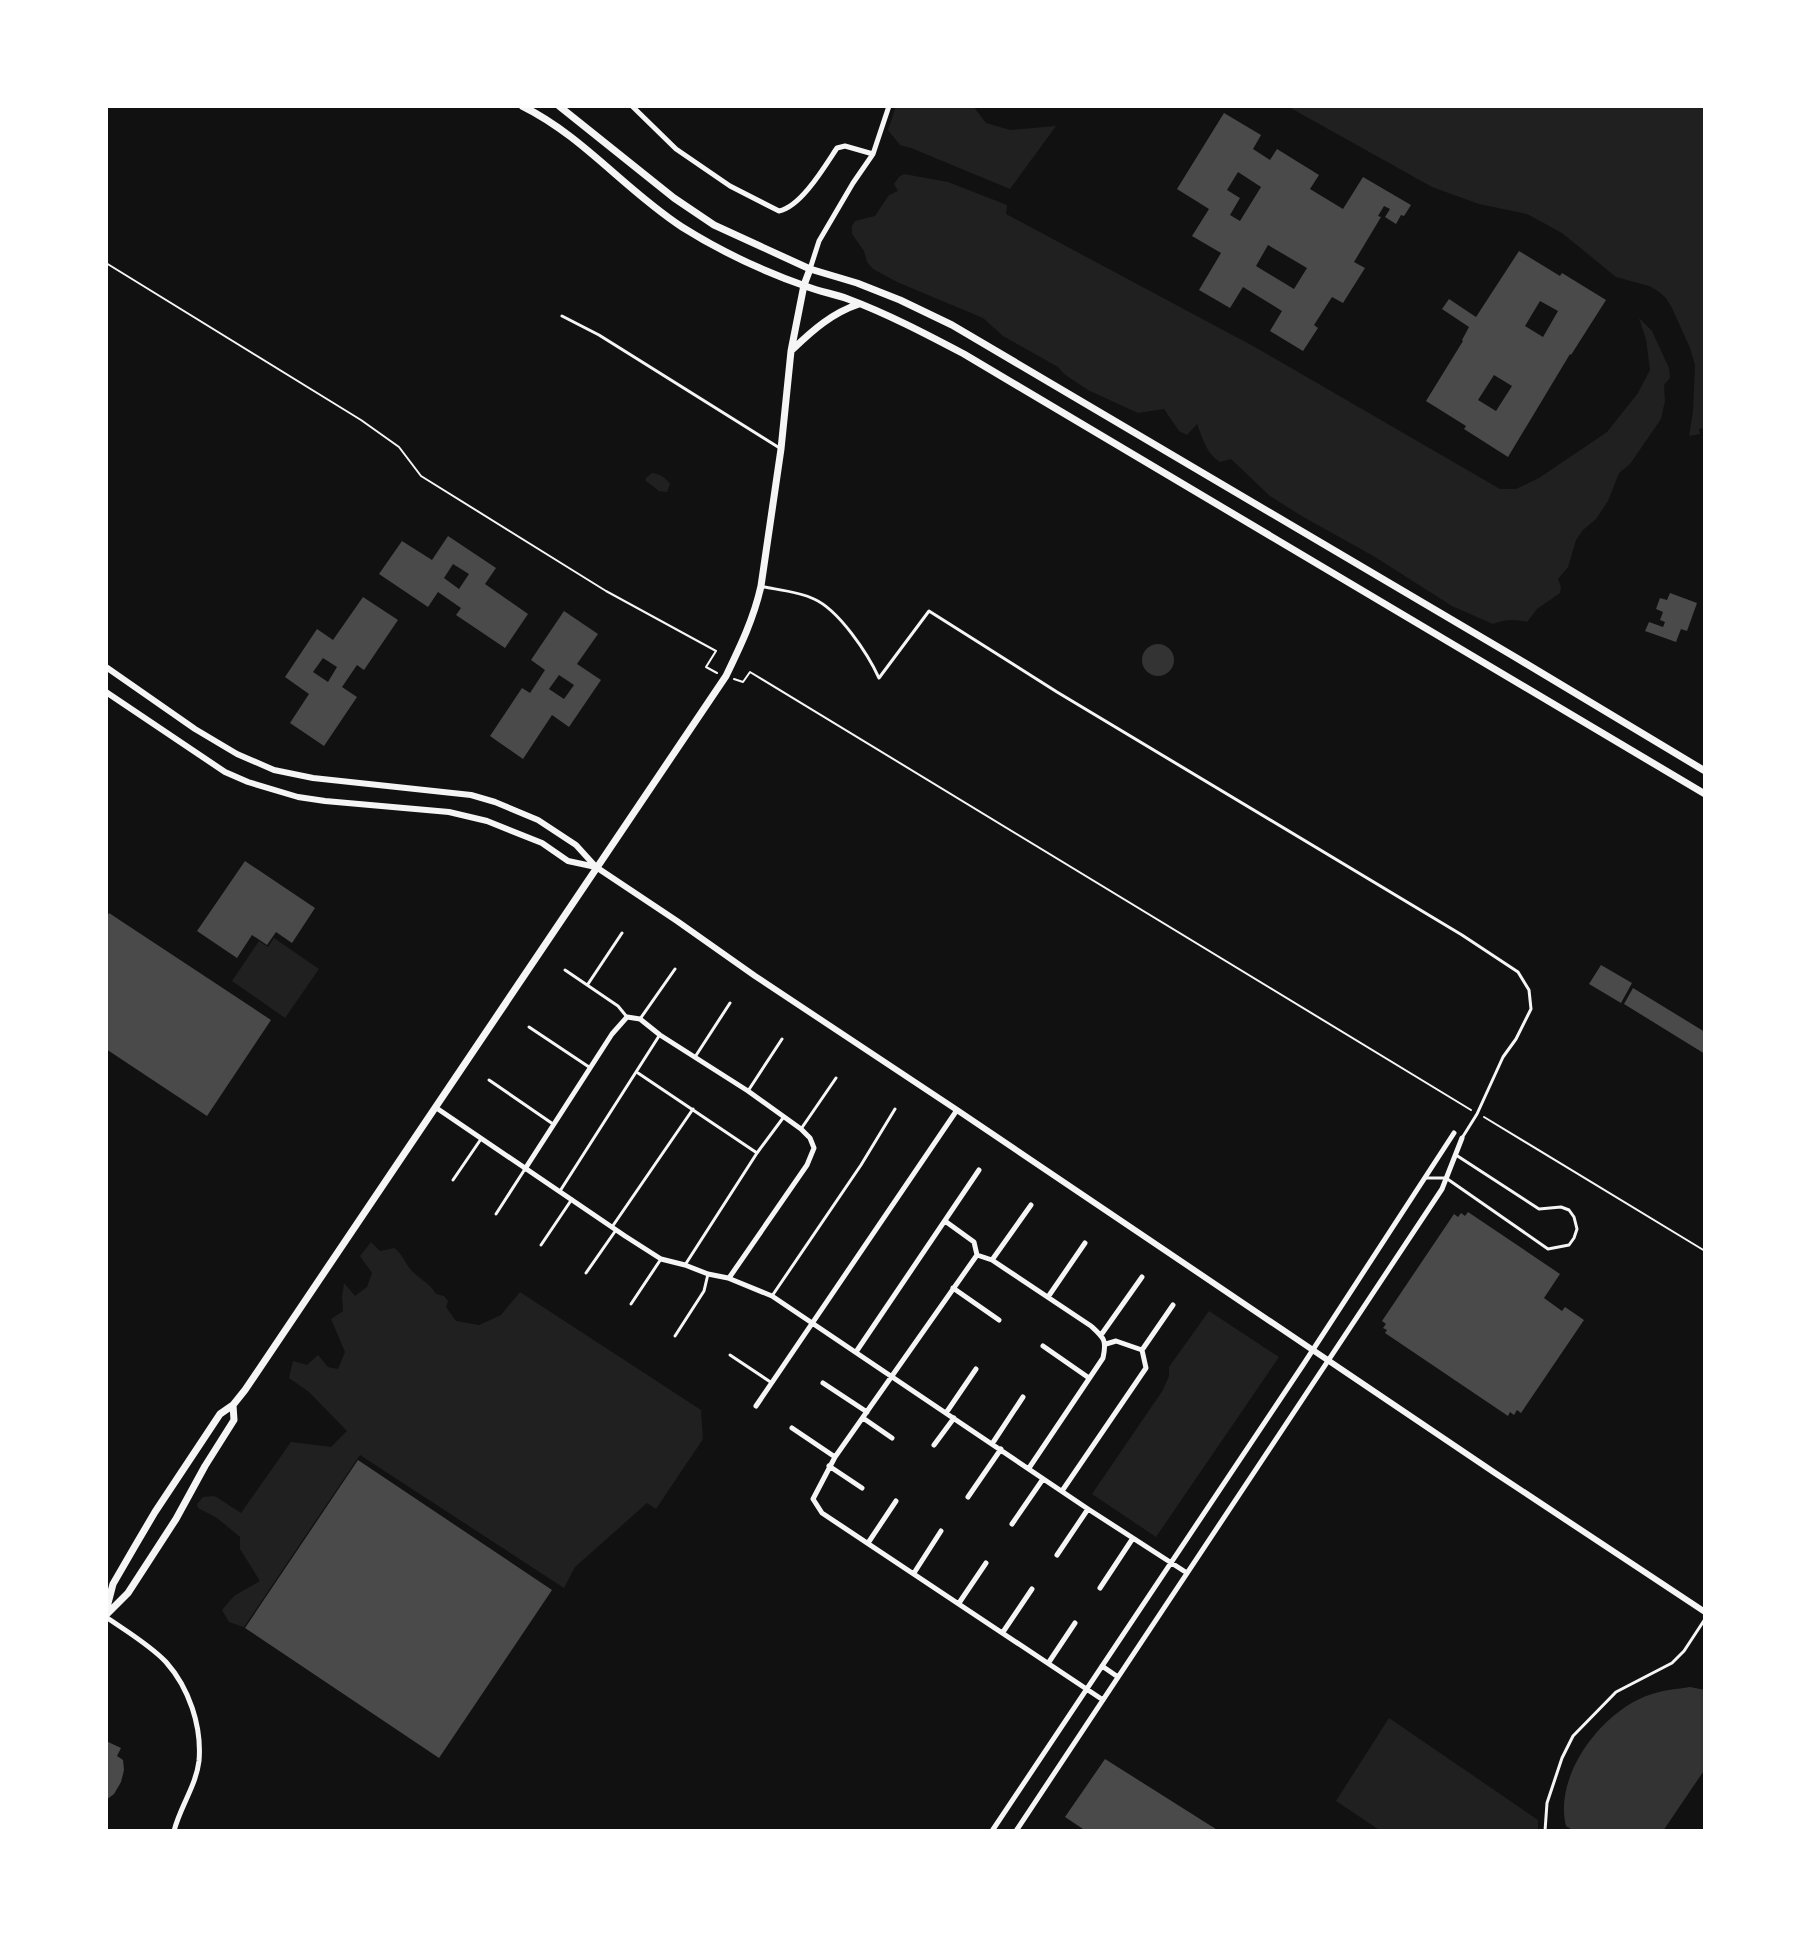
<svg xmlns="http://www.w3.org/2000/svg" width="1811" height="1937" font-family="'Source Sans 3',sans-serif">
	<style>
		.green { fill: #202020 }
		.water { fill: #333 }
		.building { fill: #4a4a4a; fill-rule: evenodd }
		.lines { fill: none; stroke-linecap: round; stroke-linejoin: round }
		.path { stroke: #f5f5f5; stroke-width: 2 }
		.service { stroke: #f5f5f5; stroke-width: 3 }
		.minor { stroke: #f5f5f5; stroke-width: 5 }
		.tertiary { stroke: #f5f5f5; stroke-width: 6 }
		.secondary { stroke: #f5f5f5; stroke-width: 7 }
	</style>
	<rect width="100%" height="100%" fill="#111"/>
	<!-- green -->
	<path class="green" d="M896 106H973L986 123 1010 130 1056 126 1010 189 911 148 900 145 888 130Z
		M1287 106H1705V428L1699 429 1700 434 1689 436 1693 412 1695 365 1690 348 1672 308 1666 298 1658 291 1649 286 1616 277 1562 233 1527 214 1479 204 1432 187Z
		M904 174 948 182 1007 205 1006 214 1253 346 1500 489H1516L1539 478 1607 432 1638 393 1650 370 1646 339 1639 318 1652 331 1669 368 1670 378 1664 385 1665 401 1661 419 1630 464 1619 473 1608 501 1596 519 1583 530 1576 540 1568 567 1558 579 1561 587 1560 593 1537 609 1527 622C1515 619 1505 619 1493 624L1452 606 1375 557 1300 515 1270 496 1231 459 1220 462C1206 453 1203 439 1197 424L1187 435 1179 431 1164 409 1138 413 1088 390 1064 374 1058 367 1003 336 983 318 897 282 873 269 867 262 864 251 852 234V226L855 221 875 216 889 195 898 191 894 184 899 177Z
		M652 473C660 474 665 477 670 484L667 492 659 491 646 481V478Z
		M274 938 319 969 285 1018 232 981 259 941 268 947Z
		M371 1242 380 1251 394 1248C403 1254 404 1262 411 1270 419 1279 429 1282 436 1294L444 1296 448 1301 446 1307 456 1321 479 1325 501 1315 520 1292 701 1410 703 1439 656 1509 647 1503 575 1567 564 1588 360 1455 244 1627 229 1622 222 1610 234 1596 260 1581 240 1549V1537L217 1518 198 1508 197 1504 203 1497 214 1496 218 1498 241 1513 291 1442 331 1447 347 1431 309 1392 289 1378 293 1361 307 1365 318 1355 328 1367 338 1369 345 1352 331 1319 343 1311 342 1297 344 1283 355 1296 367 1287 372 1273 360 1256Z
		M1209 1311 1279 1357 1156 1537 1092 1494 1163 1390 1169 1376V1367Z
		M1389 1718 1538 1820V1831H1381L1336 1801Z"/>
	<!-- water -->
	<path class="water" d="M1142 660a16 16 0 1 1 32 0a16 16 0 1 1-32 0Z
		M1690 1687 1705 1690V1769L1663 1831H1574L1566 1826C1553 1775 1603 1709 1652 1694 1664 1690 1677 1689 1690 1687Z"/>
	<!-- building -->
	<path class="building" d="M1224 113 1261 135 1253 149 1270 160 1277 149 1319 175 1310 189 1343 209 1363 177 1411 205 1404 216 1401 215 1396 224 1385 217 1390 209 1384 206 1378 216 1381 217 1354 262 1365 268 1343 303 1332 297 1314 325 1318 328 1303 351 1270 331 1282 311 1243 287 1230 308 1199 290 1221 253 1192 236 1209 209 1177 189ZM1238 172 1261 187 1240 221 1230 215 1240 198 1227 190ZM1268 245 1307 268 1294 289 1256 266Z
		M1519 251 1560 276 1562 273 1606 300 1571 355 1570 354 1508 457 1464 429 1466 426 1426 401 1463 341 1462 340 1469 327 1442 309 1449 299 1476 317ZM1540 301 1558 311 1543 337 1525 326ZM1494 375 1512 386 1496 411 1478 400Z
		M448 536 496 568 485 584 528 614 505 648 456 615 461 608 438 592 428 607 379 574 402 541 432 560ZM453 564 469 574 459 589 444 578Z
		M1670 593 1697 603 1687 631 1681 629 1676 642 1645 631 1649 622 1663 627 1665 622 1660 620 1663 612 1656 609 1660 598 1667 600Z
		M363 597 398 620 364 670 357 665 342 687 357 697 324 746 290 723 309 694 285 677 317 629 333 640ZM323 658 337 667 328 682 313 672Z
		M564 611 598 634 577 664 601 680 569 727 552 715 523 759 490 736 522 688 530 693 545 670 531 660ZM559 675 574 685 564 699 549 689Z
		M245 861 315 908 292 943 276 932 267 945 252 935 237 958 197 931Z
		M109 913 271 1020 207 1116 106 1049V918Z
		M1601 965 1632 983 1621 1003 1589 984Z
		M1633 988 1705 1032V1054L1624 1004Z
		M1468 1212 1560 1274 1544 1298 1562 1311 1565 1307 1584 1320 1521 1413 1517 1410 1514 1415 1510 1412 1508 1416 1385 1333 1387 1330 1383 1328 1386 1324 1382 1321 1454 1214 1458 1217 1461 1213 1465 1216Z
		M358 1460 552 1590 439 1758 245 1628Z
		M106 1741 121 1748 117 1756 123 1760 124 1770 121 1782 114 1794 106 1800Z
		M1105 1759 1219 1831H1086L1065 1817Z"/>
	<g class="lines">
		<!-- path -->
		<path class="path" d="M106 263 361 420 399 447 421 476 606 591 716 651 706 667 717 673
			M734 679 743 682 750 672 1471 1110
			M1484 1117 1705 1251"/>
		<!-- service -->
		<path class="service" d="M562 316 599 335 778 447
			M764 587C780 590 800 592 814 599 839 610 868 654 879 678L929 611 1057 692 1462 935 1518 972 1529 990 1531 1009 1516 1039 1503 1057 1477 1114 1462 1138
			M565 970 618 1006 627 1017
			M588 984 622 933
			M640 1019 675 969
			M529 1027 589 1067
			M695 1057 730 1003
			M638 1073 757 1153
			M489 1080 553 1124
			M748 1091 782 1039
			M801 1129 836 1078
			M1426 1178H1446L1548 1249 1569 1245 1574 1238 1577 1229 1574 1217 1569 1210 1561 1207 1539 1209 1456 1155
			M453 1180 481 1139
			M560 1191 659 1036
			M496 1214 525 1169
			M612 1227 693 1109
			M541 1245 572 1199
			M685 1265 757 1153 783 1118
			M586 1273 616 1230
			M772 1296 861 1165 895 1109
			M631 1304 661 1259
			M675 1336 704 1291 708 1274
			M730 1355 772 1383
			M1545 1831 1547 1803 1562 1758 1573 1736 1616 1692 1672 1663 1684 1651 1705 1619"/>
		<!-- minor -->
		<path class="minor" d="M632 106 676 149 730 186 779 211C801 207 825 166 837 148L845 146 873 154
			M810 269 819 241 853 183 873 154 889 106
			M435 1107 625 1236 661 1259 685 1265 708 1274 728 1278 772 1296 1088 1509 1187 1573
			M525 1169 612 1034 627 1017 640 1019 660 1035 748 1091 801 1129 810 1138 814 1148 807 1165 729 1278
			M945 1221 974 1242 977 1255
			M992 1260 1031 1205
			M953 1288 999 1320
			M1048 1297 1085 1243
			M1101 1335 1142 1277
			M1043 1346 1089 1378
			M1142 1350 1173 1305
			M856 1352 979 1170
			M823 1383 867 1412
			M756 1406 957 1110
			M946 1413 976 1369
			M863 1418 892 1438
			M792 1428 835 1457
			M992 1444 1023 1397
			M934 1445 954 1418
			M829 1466 862 1488
			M1029 1468 1103 1358C1107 1340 1104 1338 1091 1326L992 1260 977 1255 835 1457 813 1499 822 1513 1103 1700
			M1062 1491 1146 1368 1142 1350 1116 1341 1106 1344
			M968 1497 1001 1449
			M1012 1524 1043 1479
			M868 1543 896 1501
			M1057 1555 1088 1509
			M914 1573 941 1531
			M1100 1588 1133 1538
			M959 1603 986 1563
			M106 1617C126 1631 150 1645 166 1662 189 1688 202 1726 199 1761 196 1786 180 1807 174 1831
			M1003 1632 1032 1589
			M1049 1662 1075 1623
			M1102 1666 1118 1677
			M992 1831 1303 1365 1454 1133
			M1016 1831 1442 1189 1462 1138"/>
		<!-- tertiary -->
		<path class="tertiary" d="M106 667 195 729 237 754 274 770 313 778 471 795 495 802 538 820 576 845 596 867 677 921 755 976 957 1110 1495 1473 1705 1612
			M106 692 225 772 248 782 298 797 325 801 449 812 487 821 542 843 568 861 596 867"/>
		<!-- secondary -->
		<path class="secondary" d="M522 106C583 136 625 190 682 227 720 251 765 272 808 287 821 292 835 294 848 299 888 314 926 334 964 354L1705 794
			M559 106 674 198 714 225 810 269 857 283 900 300 952 325 1515 657 1705 771
			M793 349C813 330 832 313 859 304
			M106 1611 113 1584 135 1546 155 1512 220 1414 233 1405 245 1390 726 676C740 647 754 618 761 586L781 449 791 351 804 285 810 269
			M106 1615 128 1593 176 1519 205 1466 234 1420 233 1405"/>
	</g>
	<!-- border -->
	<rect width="1811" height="1937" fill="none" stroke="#ffffff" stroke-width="216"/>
</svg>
